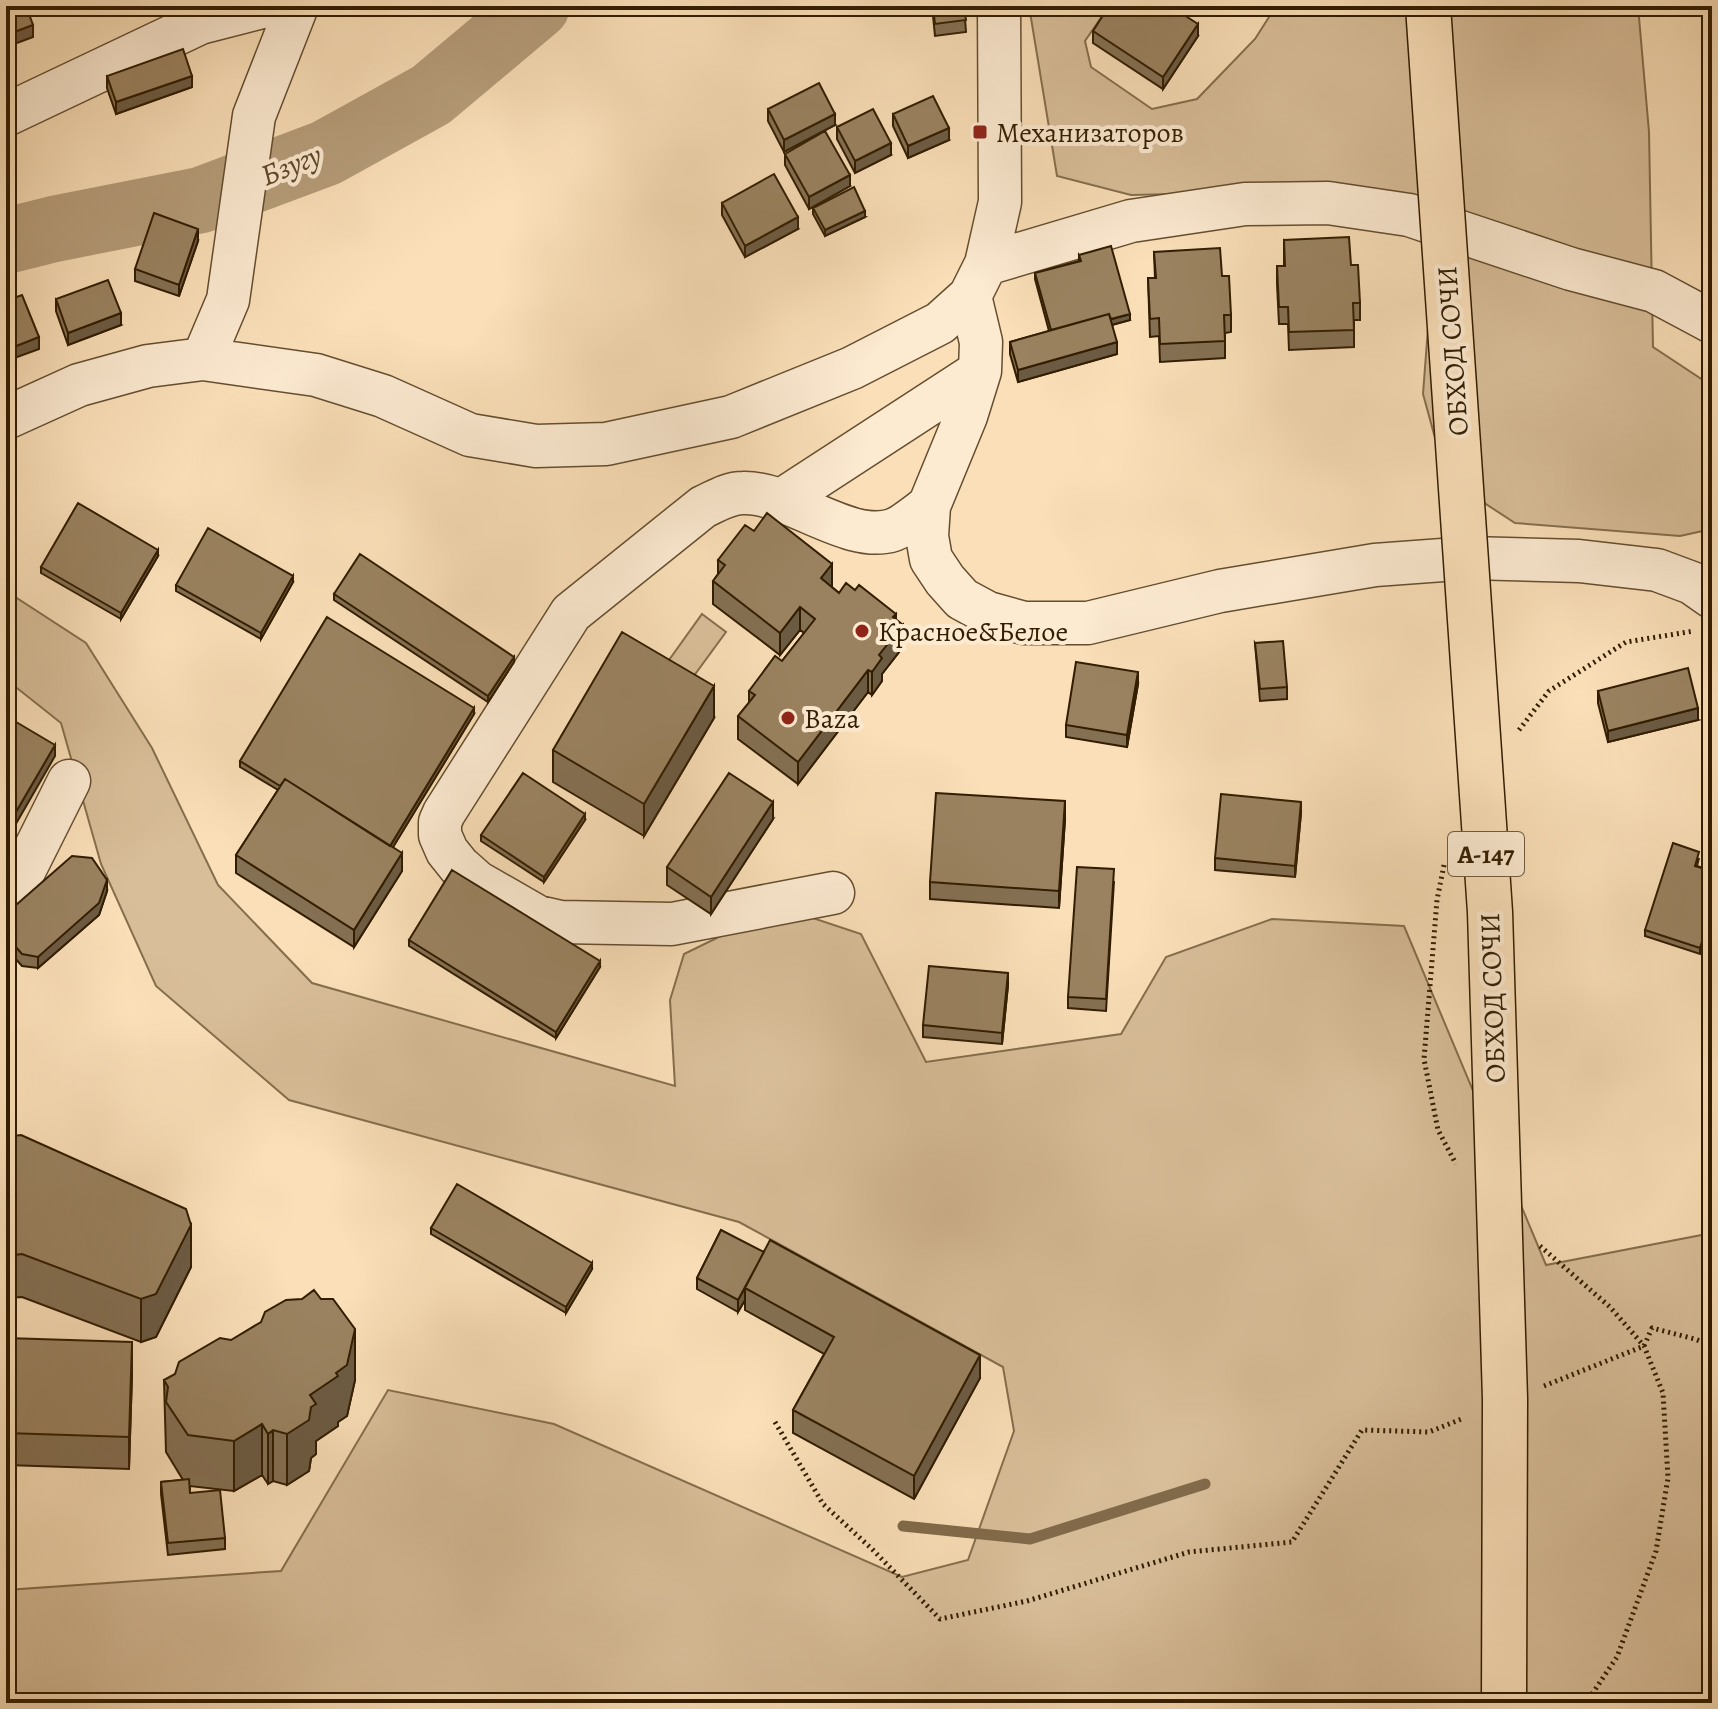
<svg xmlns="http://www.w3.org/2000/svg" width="1718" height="1709" font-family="Alegreya,serif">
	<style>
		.green { fill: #d8be99; stroke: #856e4d; stroke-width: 2 }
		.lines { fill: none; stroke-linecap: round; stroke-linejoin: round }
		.stream { stroke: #816a4a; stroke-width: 11 }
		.river { stroke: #b69d7a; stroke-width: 66 }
		.minor-casing { stroke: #644e2f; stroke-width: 45 }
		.path { stroke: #321d01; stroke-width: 5; stroke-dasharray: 2 4; stroke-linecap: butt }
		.minor { stroke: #fcead1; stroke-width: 42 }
		.highway-bridge-casing { stroke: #321d01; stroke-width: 47; stroke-linecap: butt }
		.highway-bridge { stroke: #fadfb8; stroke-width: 44 }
		.wall { fill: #847053; stroke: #321d01; stroke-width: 2 }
		.shaded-wall { fill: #6c5b43; stroke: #321d01; stroke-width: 2 }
		.building { fill: #9a8260; stroke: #321d01; stroke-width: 2 }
		.poi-dot { fill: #8f2418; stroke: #fcead1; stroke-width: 3 }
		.labels { text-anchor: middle; stroke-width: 8; stroke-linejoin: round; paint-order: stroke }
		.shield { fill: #fcead1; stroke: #6f5a3f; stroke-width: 2 }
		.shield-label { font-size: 26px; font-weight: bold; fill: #321d01 }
		.poi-label { font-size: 28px; fill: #321d01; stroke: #fcead1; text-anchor: start }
		.street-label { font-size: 28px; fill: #321d01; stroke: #fcead1 }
		.water-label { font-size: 30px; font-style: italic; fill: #604a2b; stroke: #fcead1 }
	</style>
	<rect width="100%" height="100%" fill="#fadfb8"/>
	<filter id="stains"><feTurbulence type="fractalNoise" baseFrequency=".0025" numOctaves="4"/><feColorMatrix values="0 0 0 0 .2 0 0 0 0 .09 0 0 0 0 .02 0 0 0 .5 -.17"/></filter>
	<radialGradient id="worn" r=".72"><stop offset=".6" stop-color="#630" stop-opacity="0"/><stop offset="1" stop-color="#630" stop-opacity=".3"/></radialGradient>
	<!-- green -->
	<path class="green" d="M1029 6H1109L1085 41 1091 67 1152 109 1197 99 1255 39 1276 6H1638L1649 132 1653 347 1712 386V529L1680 536 1515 523 1446 478 1423 394 1430 302 1426 237 1262 192 1131 195 1057 176Z
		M6 591 86 643 152 748 218 885 312 983 675 1086 670 1000 684 954 780 907 861 934 926 1062 1121 1034 1166 957 1272 919 1404 926 1546 1265 1712 1233V1703H16L6 1698V1590L281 1571 388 1390 554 1424 902 1577 968 1560 1014 1431 1003 1367 739 1222 289 1100 156 986 101 864 61 723 17 688 6 683Z
		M702 614 726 632 693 677 669 660Z"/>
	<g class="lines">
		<!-- stream -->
		<path class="stream" d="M903 1526 1030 1539 1205 1484"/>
		<!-- river -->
		<path class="river" d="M6 241 54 229 201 200 326 153 431 95 537 6"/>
		<!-- minor casing -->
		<g class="minor-casing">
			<path id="minor" d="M6 115 200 23 266 6
				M986 264 1131 221 1245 204 1328 203 1409 215 1571 269 1654 291 1712 322
				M970 296 981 342 980 371 966 416 929 506 927 536 931 559 945 580 962 599 988 613 1024 623H1088L1220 591 1375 565 1470 558 1579 561 1657 570 1692 583 1712 597
				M203 359 228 300 254 116 297 6
				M6 418 79 385 148 366 203 359 316 375 383 396 470 435 536 446 606 444 731 417 852 368 940 323 970 296 986 264 1000 202 999 6
				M780 501 980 371
				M6 888 23 873 69 781
				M833 893 672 924 560 922 538 917 477 882 459 866 447 851 440 835V822L444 813 571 613 703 507C716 501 728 493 743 493 788 491 849 545 893 530 904 526 919 513 929 506"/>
		</g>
		<!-- path -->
		<path class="path" d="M1519 730 1549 691 1626 642 1694 631
			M1444 865 1437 900 1424 1059 1438 1130 1456 1164
			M1540 1246 1610 1307 1644 1346 1663 1393 1668 1478 1656 1551 1617 1657 1586 1703
			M1544 1386 1644 1346 1652 1328 1695 1339 1712 1346
			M775 1422 823 1504 872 1549 940 1619 1027 1601 1189 1552 1292 1542 1362 1430 1429 1432 1464 1418"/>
		<!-- minor -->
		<use href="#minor" class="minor"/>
		<!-- highway-bridge casing -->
		<g class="highway-bridge-casing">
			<path id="highway-bridge" d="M1428 6 1490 912 1505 1399 1504 1703"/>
		</g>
		<!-- highway-bridge -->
		<use href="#highway-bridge" class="highway-bridge"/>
	</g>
	<!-- wall -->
	<path class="wall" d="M932 6H964L966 32 935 36Z
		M1093 31 1198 36 1163 89 1093 43Z
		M107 76 192 87 116 114 107 88Z
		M768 109 835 125 784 152 768 121Z
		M893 114 949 140 908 158 893 126Z
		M837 127 891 155 855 173 837 139Z
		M785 154 850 186 809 209 785 165Z
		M722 203 798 229 745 257 722 215Z
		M813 208 865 217 825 236 813 214Z
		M1284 240 1351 265 1360 303V320H1354V347L1289 350 1288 324H1279L1277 284V266H1284Z
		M198 241 179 296 135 281V269Z
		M1154 252 1222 276 1231 315V332L1225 333V358L1160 362 1159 336 1150 337 1148 278H1155Z
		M1079 255 1130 320 1112 325 1117 354 1018 382 1010 354V342L1049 331 1035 279V273L1079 261Z
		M56 299 121 325 68 345 56 311Z
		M158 556 121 619 41 573V567Z
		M718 560 832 586V587L839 593 896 620 903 647 882 674V681L872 695 868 692 798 784 738 739V716L749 703V691L782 661 804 633 800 630 780 655 713 604V581L718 574Z
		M293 582 261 639 176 591V585Z
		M334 594 514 662 488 702 334 600Z
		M1255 643 1287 687V699L1260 701Z
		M1138 684 1127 747 1066 737V725Z
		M1598 691 1698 720 1608 742 1598 703Z
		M474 714 393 847 402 871 354 947 236 873V855L278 790 240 767V761Z
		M714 718 644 836 553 782V750Z
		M1301 813 1295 877 1215 870V858Z
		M773 819 711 914 667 885V867Z
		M1065 819 1059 908 930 899V882Z
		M585 820 544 882 481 841V835Z
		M1699 858 1697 866 1712 871 1700 954 1645 936V930Z
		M1114 881 1106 1011 1068 1008V997Z
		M107 891 99 915 38 968 22 966 6 948V936Z
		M409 940 600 967 556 1038 409 946Z
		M1008 985 1002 1044 923 1037V1025Z
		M6 1137 191 1267 156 1337 141 1342 22 1297 6 1298Z
		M431 1228 592 1269 566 1313 431 1234Z
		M721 1230 980 1378 914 1499 793 1433V1410L824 1354 745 1310V1300L738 1312 697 1289V1278Z
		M6 1338 132 1374 129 1469 6 1465Z
		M164 1380H355L347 1416 338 1422V1426L316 1441V1454L311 1458 309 1471 287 1485 273 1481 268 1484 262 1475 234 1491 190 1486V1493L225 1538V1549L168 1555 161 1494V1482L183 1480 166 1452Z"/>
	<!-- shaded-wall -->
	<path class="shaded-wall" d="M1198 24V36L1163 89V77Z
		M33 25V37L6 47V35Z
		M192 76V87L116 114V102Z
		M835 114V125L784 152V140Z
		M949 128V140L908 158V146Z
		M891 143V155L855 173V161Z
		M850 175V186L809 209V197Z
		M865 211V217L825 236V230Z
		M798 217V229L745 257V246Z
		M198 229V241L179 296V285Z
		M121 313V325L68 345V333Z
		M1130 314V320L1052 341V336Z
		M39 337V349L6 361V350Z
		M1117 342V354L1018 382V370Z
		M158 550V556L121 619V613Z
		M832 564V586L821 601V578Z
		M293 576V582L261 639V633Z
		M800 607V630L780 655V633Z
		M896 614V633L903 625V647L882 674V681L872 695V672L893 617Z
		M514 657V662L488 702V696Z
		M868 670V692L798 784V762Z
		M1138 672V684L1127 747V735Z
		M714 686V718L644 836V804Z
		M474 708V714L387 857V851Z
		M1698 708V720L1608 742V731Z
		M55 745V756L6 841V829Z
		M1065 801V819L1059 908V891Z
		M773 802V819L711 914V897Z
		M1301 802V813L1295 877V866Z
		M585 814V820L544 882V877Z
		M402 853V871L354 947V930Z
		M107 880V891L99 915 38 968V957Z
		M1712 910V916L1700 954V948Z
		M600 961V967L556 1038V1032Z
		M1008 973V985L1002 1044V1033Z
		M191 1225V1267L156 1337 141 1342V1299Z
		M592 1263V1269L566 1313V1307Z
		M745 1288V1300L738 1312V1300Z
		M355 1329V1380L347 1416 338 1422V1426L316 1441V1454L311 1458 309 1471 287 1485V1434L310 1395 336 1373Z
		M132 1342V1374L129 1469V1437Z
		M980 1355V1378L914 1499V1476Z
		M262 1424V1475L234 1491V1441Z
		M273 1430V1481L268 1484V1434Z"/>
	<!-- building -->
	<path class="building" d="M6 6H26L33 25 6 35Z
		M933 6H964L966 20 935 24Z
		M1109 6H1170L1198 24 1163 77 1093 31Z
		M183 49 192 76 116 102 107 76Z
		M819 83 835 114 784 140 768 109Z
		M933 96 949 128 908 146 893 114Z
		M873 109 891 143 855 161 837 127Z
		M825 131 850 175 809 197 785 154Z
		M774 174 798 217 745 246 722 203Z
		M854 187 865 211 825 230 813 208Z
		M154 213 198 229 179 285 135 269Z
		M1349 237 1351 265H1358L1360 303H1353L1354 330 1289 332 1288 307H1279L1277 266H1285L1284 240Z
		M1111 246 1130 314 1111 319 1109 314 1051 330 1035 273 1081 261 1079 255Z
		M1220 248 1222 276H1229L1231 315H1224L1225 341 1160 344 1159 318 1150 319 1148 278H1156L1154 252Z
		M108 280 121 313 68 333 56 299Z
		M22 295 39 337 6 350V301Z
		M1109 314 1117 342 1018 370 1010 342Z
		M78 503 158 550 121 613 41 567Z
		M767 513 832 564 821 578 839 593 846 583 855 590 859 585 896 614 893 617 903 625 879 655 882 658 872 672 868 670 798 762 738 716 755 695 749 691 775 656 782 661 815 619 800 607 780 633 713 581 725 565 718 560 745 525 754 531Z
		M208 528 293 576 261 633 176 585Z
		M360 554 514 657 488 696 334 594Z
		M327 617 474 708 390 846 285 779 280 786 240 761Z
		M622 632 714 686 644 804 553 750Z
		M1283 641 1287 687 1260 689 1255 643Z
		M1076 662 1138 672 1127 735 1066 725Z
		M1688 668 1698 708 1608 731 1598 691Z
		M6 716 55 745 6 829Z
		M523 773 585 814 544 877 481 835Z
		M729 773 773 802 711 897 667 867Z
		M285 779 402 853 354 930 236 855Z
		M936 793 1065 801 1059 891 930 882Z
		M1221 794 1301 802 1295 866 1215 858Z
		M1673 843 1699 852 1695 866 1712 871V910L1700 948 1645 930Z
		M72 856 92 858 107 880 99 903 38 957 22 954 6 936 8 912Z
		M1077 867 1114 869 1106 999 1068 997Z
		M452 870 600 961 556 1032 409 940Z
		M929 966 1008 973 1002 1033 923 1025Z
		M21 1135 186 1209 191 1225 156 1294 141 1299 22 1254 6 1256V1137Z
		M457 1184 592 1263 566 1307 431 1228Z
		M721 1230 764 1252 738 1300 697 1278Z
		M770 1240 980 1355 914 1476 793 1410 834 1337 745 1288Z
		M314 1290 321 1299H333L355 1329 347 1365 336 1373 338 1376 310 1395 316 1404 311 1407 309 1420 287 1434 273 1430 268 1434 262 1424 234 1441 188 1435 166 1402 168 1387 164 1380 175 1374 179 1362 220 1338 231 1340 261 1322 265 1312 286 1300 302 1299Z
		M6 1338 132 1342 129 1437 6 1433Z
		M189 1479 190 1493 220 1490 225 1538 168 1543 161 1482Z"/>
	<!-- markers -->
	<g class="poi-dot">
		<rect x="972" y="124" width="16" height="16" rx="4"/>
		<circle cx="862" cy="631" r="8"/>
		<circle cx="788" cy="718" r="8"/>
	</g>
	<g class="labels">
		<!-- shield labels -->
		<rect class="shield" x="1448" y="832" width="76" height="44" rx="6"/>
		<g class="shield-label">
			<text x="1486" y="863">А-147</text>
		</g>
		<!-- poi labels -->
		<g class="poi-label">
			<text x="996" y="142">Механизаторов</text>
			<text x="878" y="641">Красное&amp;Белое</text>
			<text x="804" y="728">Baza</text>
		</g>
		<!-- street labels -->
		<g class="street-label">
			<text transform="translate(1452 351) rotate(-94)" y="10">ОБХОД СОЧИ</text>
			<text transform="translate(1492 998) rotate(-92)" y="10">ОБХОД СОЧИ</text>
		</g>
		<!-- water labels -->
		<g class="water-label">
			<text transform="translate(291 165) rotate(-22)" y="10">Бзугу</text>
		</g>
	</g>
	<!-- margin -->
	<rect width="1718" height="1709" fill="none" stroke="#fadfb8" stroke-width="32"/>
	<rect x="8" y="8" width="1702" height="1693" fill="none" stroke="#321d01" stroke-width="4"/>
	<rect x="16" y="16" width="1686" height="1677" fill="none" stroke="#321d01" stroke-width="2"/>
	<rect width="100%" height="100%" filter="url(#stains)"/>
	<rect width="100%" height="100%" fill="url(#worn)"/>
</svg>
